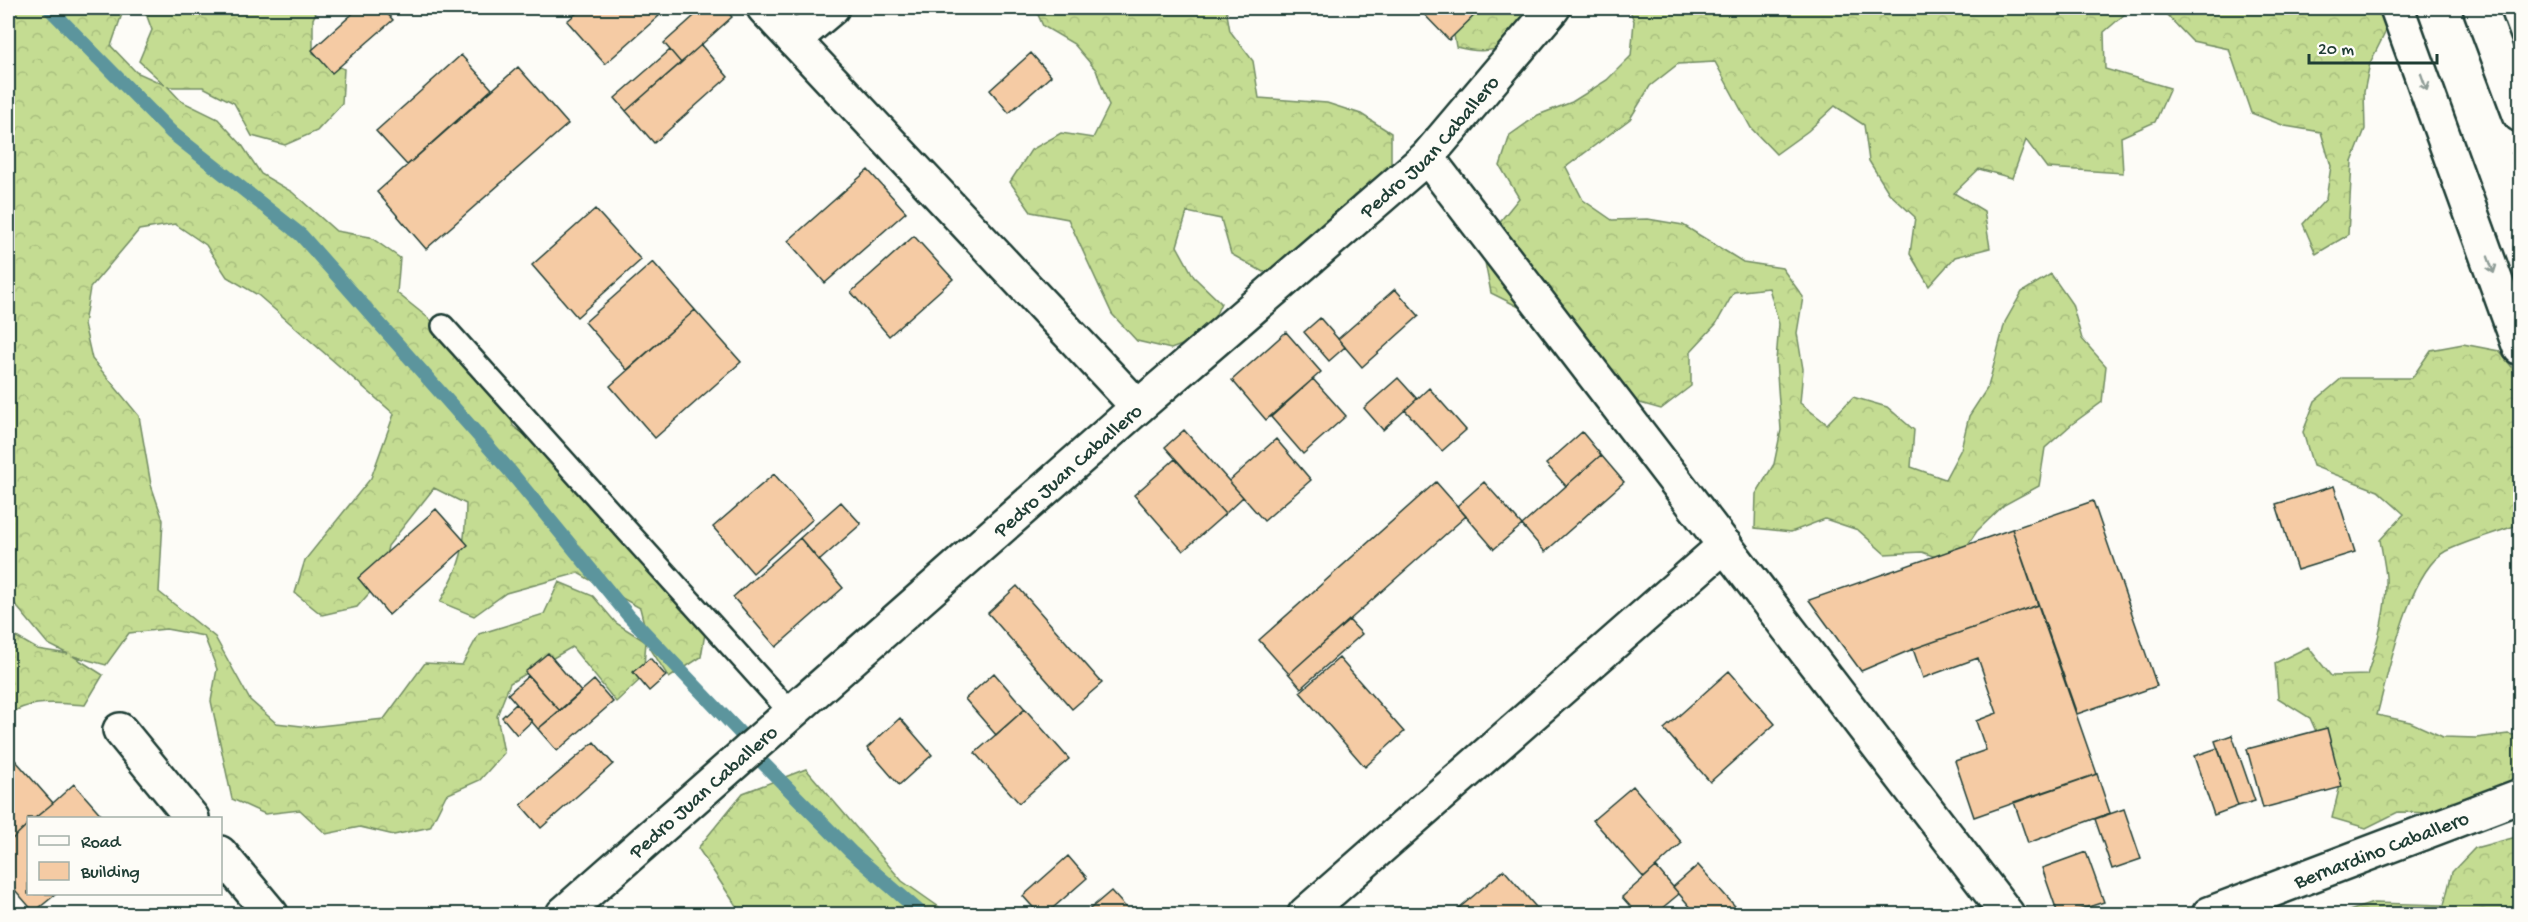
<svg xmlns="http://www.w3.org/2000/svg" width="2528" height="922" font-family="'Gochi Hand',sans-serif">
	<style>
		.forest { fill: url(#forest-crowns); stroke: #728c63; stroke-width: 1.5 }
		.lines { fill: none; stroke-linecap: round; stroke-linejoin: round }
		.stream { stroke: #5b959d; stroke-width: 14 }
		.building { fill: #f5cba4; stroke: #1f3d34; stroke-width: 1.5 }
		.service-casing { stroke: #1f3d34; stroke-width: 26 }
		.minor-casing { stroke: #1f3d34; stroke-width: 38 }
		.tertiary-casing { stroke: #1f3d34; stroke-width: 38 }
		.path { stroke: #1f3d34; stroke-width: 4; stroke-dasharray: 1.5 4.5; stroke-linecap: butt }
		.service { stroke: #fdfcf7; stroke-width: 21 }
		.minor { stroke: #fdfcf7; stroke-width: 33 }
		.tertiary { stroke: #fdfcf7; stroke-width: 33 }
		.oneway { stroke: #8e9c96 }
		.labels { text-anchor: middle; stroke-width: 5; stroke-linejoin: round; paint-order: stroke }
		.street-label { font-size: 21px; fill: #1f3d34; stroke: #fdfcf7 }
	</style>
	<defs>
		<pattern id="forest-crowns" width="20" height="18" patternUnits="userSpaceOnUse" patternTransform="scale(1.5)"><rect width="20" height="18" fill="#c4dc92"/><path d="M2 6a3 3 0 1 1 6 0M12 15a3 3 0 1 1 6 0" fill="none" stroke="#a8be7e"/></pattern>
	</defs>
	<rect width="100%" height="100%" fill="#fdfcf7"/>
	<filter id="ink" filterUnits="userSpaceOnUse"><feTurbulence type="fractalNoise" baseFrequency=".0167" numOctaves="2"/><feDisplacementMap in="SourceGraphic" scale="12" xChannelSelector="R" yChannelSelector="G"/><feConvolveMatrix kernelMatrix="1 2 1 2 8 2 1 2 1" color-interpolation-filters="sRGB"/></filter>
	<g filter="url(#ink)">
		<!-- forest -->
		<path class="forest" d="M8 8H120L123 11 111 46 136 72 165 85 139 61 152 30 144 8H318L313 19V53L344 69 342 104 317 131 285 145 252 136 234 103 203 87H168L181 101 218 119 242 145 261 174 292 192 336 231 370 237 400 258 397 293 482 361 505 390 513 426 570 468 593 496 625 511 668 569 677 602 707 621 701 657 669 678 650 648 640 608 578 573 506 593 474 616 440 602C462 564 465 548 466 504L434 488 388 546 381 580 357 607 322 615 295 593 305 560 371 478 394 414 258 295 227 277 206 245 175 224 139 230 90 288 84 324 92 359 139 416 151 485 163 520 159 592 215 637 250 700 276 723 310 727 384 719 425 663 462 665 479 634 544 614 559 582 593 596 616 623 646 642 643 677 616 702 572 647 510 683 497 716 504 753 480 780 446 795 430 827 394 835 360 827 326 834 300 810 265 814 232 799 211 701 217 669 204 636 166 629 129 633 106 665 73 656 103 675 85 705C62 703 26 699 8 716V632L37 649 68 654 48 644 8 596Z
			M1035 8H1226L1230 31 1253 61 1259 98 1327 103 1361 114 1391 133V168L1299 266 1263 272 1231 254 1221 219 1187 212 1177 246 1194 277 1221 303 1206 336 1171 349 1137 341 1112 314 1068 219 1031 212 1010 182 1031 150 1061 133 1093 138 1109 106 1096 70 1074 44 1043 26Z
			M1463 8H1541C1514 42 1502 59 1456 47L1453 29Z
			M1629 8H2391L2386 31 2370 63 2364 92 2365 129 2352 162 2348 235 2316 254 2303 224 2326 199 2331 166 2321 132 2285 126 2251 113 2229 49 2192 41 2165 13 2132 8 2104 32 2105 69 2170 88 2155 122 2121 137 2123 173 2047 168 2026 140 2012 178 1979 169 1954 193 1984 211 1990 248 1955 257 1929 286 1910 254 1915 217 1889 193 1869 161 1864 125 1835 106 1808 131 1776 154 1751 128 1715 62 1678 64 1650 86 1630 119 1566 167 1583 200 1612 220 1648 219 1683 225 1743 262 1782 268 1803 297 1797 333 1803 369 1800 403 1827 424 1853 397 1887 407 1914 430 1911 467 1945 479 1961 449 1969 416 1988 387 2005 322 2022 292 2051 274 2072 304 2082 339 2106 366 2102 402 2072 424 2045 448 2039 486 2004 505 1977 531 1955 564 1922 552 1885 554 1858 530 1825 519 1791 532 1755 528 1756 494 1774 464 1781 430 1776 361 1779 324 1769 288 1734 292 1716 324 1691 351V386L1661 409 1626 399 1523 309 1491 293 1484 257 1498 224 1519 198 1500 166 1510 135 1538 115 1572 102 1607 80 1631 56 1634 21Z
			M2463 344 2499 351 2520 377V524C2496 533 2469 540 2446 551 2408 571 2388 675 2377 715L2410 722 2443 737 2476 738 2508 734 2520 736V795L2468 814 2398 812 2366 828 2332 818 2340 785 2310 718 2278 698 2275 663 2308 647 2331 676 2367 675C2377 644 2387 611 2386 577 2385 565 2382 552 2380 540L2404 514 2378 491 2313 466 2303 432 2315 401 2342 378H2412L2431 350Z
			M806 769 902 881 949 914H720L737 907 698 848 743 793Z
			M2520 836V914H2340L2373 903 2444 905 2452 872 2475 848Z"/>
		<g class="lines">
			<!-- stream -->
			<path class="stream" d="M49 8 172 133 301 235 509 470 628 615 743 736
				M757 757 851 852 922 914"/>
		</g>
		<!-- building -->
		<path class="building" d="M359 8H382L393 20 332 73 312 50Z
			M583 8H652L659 16 605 64 567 21Z
			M703 8H724L732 17 681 63 664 43Z
			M1418 8H1479L1481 9 1449 40Z
			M701 45 728 77 654 143 626 111Z
			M670 50 681 63 626 111 615 98Z
			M1031 53 1051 76 1009 113 990 90Z
			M461 55 492 89 407 165 376 131Z
			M518 67 568 124 426 249 377 192Z
			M868 170 906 212 825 283 788 241Z
			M595 209 641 260 577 317 532 265Z
			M914 236 953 279 889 336 851 292Z
			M653 262 695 310 627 370 585 322Z
			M1395 289 1419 316 1362 367 1338 339Z
			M695 310 741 362 655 438 610 386Z
			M1320 318 1345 347 1329 361 1304 332Z
			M1286 332 1321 372 1266 420 1232 380Z
			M1398 378 1417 399 1383 430 1364 408Z
			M1313 379 1346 416 1303 454 1271 417Z
			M1429 388 1466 430 1442 451 1405 410Z
			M1184 430 1243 497 1225 514 1165 447Z
			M1582 432 1601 455 1566 486 1546 464Z
			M1276 439 1311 480 1264 521 1229 481Z
			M1601 455 1624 482 1545 552 1522 525Z
			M1175 459 1225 514 1183 551 1134 495Z
			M774 474 813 519 753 573 713 527Z
			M1436 482 1466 516 1289 674 1259 640Z
			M1484 482 1522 525 1494 549 1457 506Z
			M2334 486 2355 552 2297 570 2276 504Z
			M2093 501 2157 686 2077 714 2012 529Z
			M841 502 861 524 819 561 800 538Z
			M436 509 468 545 389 615 358 578Z
			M2012 529 2038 605 1913 649 1861 671 1809 600Z
			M800 538 843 588 776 647 733 597Z
			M1017 586 1102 683 1072 709 988 613Z
			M2038 605 2097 774 1974 817 1955 761 1986 750 1976 721 1997 713 1978 658 1923 678 1913 649Z
			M1349 620 1362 634 1301 688 1289 674Z
			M548 653 581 692 560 711 525 672Z
			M650 658 666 676 649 691 633 672Z
			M1339 658 1404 732 1365 767 1300 692Z
			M1729 671 1775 724 1710 782 1664 729Z
			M994 673 1025 709 996 735 965 699Z
			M528 676 560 711 538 729 508 694Z
			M594 680 613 702 557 751 538 729Z
			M516 704 532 721 517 735 502 717Z
			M1025 709 1069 759 1019 803 975 753Z
			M900 718 932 755 899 785 867 748Z
			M2327 728 2342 787 2263 808 2247 749Z
			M2232 735 2255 801 2238 806 2215 741Z
			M594 742 613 764 541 828 521 805Z
			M2218 748 2238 806 2214 815 2194 756Z
			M8 752 53 803 35 818H28V824L8 843Z
			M2097 774 2110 813 2028 843 2014 802Z
			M74 784 104 818H35L53 803Z
			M1633 786 1682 843 1644 878 1593 820Z
			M2124 809 2141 859 2112 869 2095 819Z
			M28 824V894H56L34 912 8 882V843Z
			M2086 852 2104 902 2067 914H2058L2042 868Z
			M1068 856 1087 878 1046 914H1039L1023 896Z
			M1698 865 1742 914H1688L1693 910 1673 887Z
			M1656 867 1679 894 1655 914H1637L1622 897Z
			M1504 870 1542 914H1452Z
			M1111 891 1132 914H1084Z"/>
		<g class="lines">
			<!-- service casing -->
			<g class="service-casing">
				<path id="service" d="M443 326 791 713"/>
			</g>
			<!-- minor casing -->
			<g class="minor-casing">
				<g id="minor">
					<path d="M764 8 1138 407"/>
					<path d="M794 40 832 8"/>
					<path d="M1427 157 2007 914"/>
					<path d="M120 730 192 818"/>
					<path d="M220 853 271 914"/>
					<path id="s1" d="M563 914 1138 407 1427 157 1553 8"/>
					<path d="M1305 914 1725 545"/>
				</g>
			</g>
			<!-- tertiary casing -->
			<g class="tertiary-casing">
				<g id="tertiary">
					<path d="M2397 8 2520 348"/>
					<path d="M2480 8 2520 115"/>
					<path id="s2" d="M2209 914 2520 796"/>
				</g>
			</g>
			<!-- path -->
			<path class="path" d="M2513 152 2520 172"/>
			<!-- service -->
			<use href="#service" class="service"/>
			<!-- minor -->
			<use href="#minor" class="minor"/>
			<!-- tertiary -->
			<use href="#tertiary" class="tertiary"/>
		</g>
		<!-- one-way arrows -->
		<defs><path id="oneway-shaft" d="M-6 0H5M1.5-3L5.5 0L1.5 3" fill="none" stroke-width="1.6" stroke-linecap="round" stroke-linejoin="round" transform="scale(1.5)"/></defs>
		<g class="oneway">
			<use href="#oneway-shaft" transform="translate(2424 82) rotate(70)"/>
			<use href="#oneway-shaft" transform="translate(2491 265) rotate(70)"/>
		</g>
	</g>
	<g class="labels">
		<!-- street labels -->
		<g class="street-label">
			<text dy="7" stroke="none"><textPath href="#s1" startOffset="1158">Pedro Juan Caballero</textPath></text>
			<text dy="7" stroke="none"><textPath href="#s1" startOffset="672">Pedro Juan Caballero</textPath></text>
			<text dy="7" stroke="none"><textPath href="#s1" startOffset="186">Pedro Juan Caballero</textPath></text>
			<text dy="7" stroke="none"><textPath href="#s2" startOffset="184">Bernardino Caballero</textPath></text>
		</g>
	</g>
	<!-- margin -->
	<rect width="2528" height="922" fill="none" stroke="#fdfcf7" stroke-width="30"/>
	<rect x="15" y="15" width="2498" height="892" fill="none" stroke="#1f3d34" stroke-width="2" filter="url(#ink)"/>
	<!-- legend -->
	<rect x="27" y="817" width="195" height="78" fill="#fdfcf7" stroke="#a4b0a9" stroke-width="1.5"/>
	<rect x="39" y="836" width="30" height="9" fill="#fdfcf7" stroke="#a4b0a9" stroke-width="1.5"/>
	<text x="81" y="847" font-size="18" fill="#1f3d34">Road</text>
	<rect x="39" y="862" width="30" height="18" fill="#f5cba4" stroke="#a4b0a9" stroke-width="1.5"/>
	<text x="81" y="877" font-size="18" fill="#1f3d34">Building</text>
	<!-- scale -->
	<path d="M2309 54v9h128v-9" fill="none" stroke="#1f3d34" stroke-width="3"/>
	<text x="2318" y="54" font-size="18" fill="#1f3d34" stroke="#fdfcf7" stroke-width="4.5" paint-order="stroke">20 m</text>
</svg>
